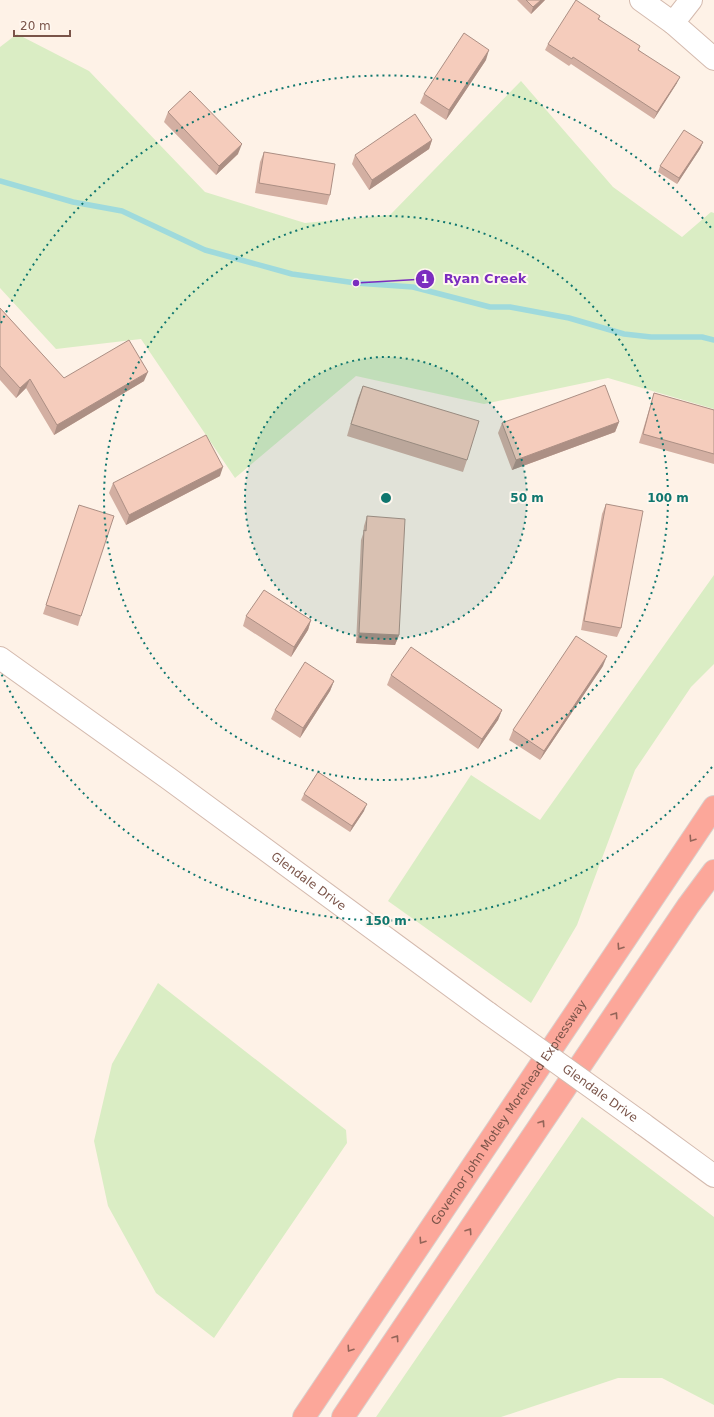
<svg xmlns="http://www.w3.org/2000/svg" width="714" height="1417" font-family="'DejaVu Sans',sans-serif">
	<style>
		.green { fill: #daedc4 }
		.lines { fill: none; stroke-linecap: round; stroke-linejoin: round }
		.stream { stroke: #9fdadc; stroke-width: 5.5 }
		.minor-casing { stroke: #d4baae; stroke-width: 24 }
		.highway-casing { stroke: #dacfcc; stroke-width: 24 }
		.minor { stroke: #fff; stroke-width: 22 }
		.highway { stroke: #fca79a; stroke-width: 22 }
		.minor-bridge-casing { stroke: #d4baae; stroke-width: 24; stroke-linecap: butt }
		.minor-bridge { stroke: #fff; stroke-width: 22 }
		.wall { fill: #d3afa2 }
		.shaded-wall { fill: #ac8f84 }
		.building { fill: #f5ccbc; stroke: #ac8f84 }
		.oneway { stroke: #946559 }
		.ring { fill: none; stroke: #0f766e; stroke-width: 2; stroke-dasharray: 2 4 }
		.labels { text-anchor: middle; stroke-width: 4; stroke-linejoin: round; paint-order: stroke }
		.street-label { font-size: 12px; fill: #7a5449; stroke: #fff7ef }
		.centre { fill: #0f766e; stroke: #fff7ef; stroke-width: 2 }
		.ring-label { font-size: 12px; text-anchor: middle; font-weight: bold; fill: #0f766e; stroke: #fff7ef; stroke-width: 4; stroke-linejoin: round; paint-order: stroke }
		.leader { fill: none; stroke: #7b2cbf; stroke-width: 1.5 }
		.callout-dot { fill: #7b2cbf; stroke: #fff7ef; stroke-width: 1.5 }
		.mark-label { font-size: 12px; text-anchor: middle; font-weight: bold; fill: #fff }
		.callout-label { font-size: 13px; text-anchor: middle; font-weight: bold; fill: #7b2cbf; stroke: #fff7ef; stroke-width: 4; stroke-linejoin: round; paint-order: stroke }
	</style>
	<rect width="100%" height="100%" fill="#fef2e7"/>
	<!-- green -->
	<path class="green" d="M17 34 89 71 205 192 305 223 390 215 521 81 613 187 682 237 711 212 714 213V409L608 378 484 404 356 376 235 478 141 339 56 349 0 288V47Z
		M714 575V664L691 687 635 770 577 925 531 1003 388 901 471 775 540 820Z
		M158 983 346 1130 347 1143 214 1338 156 1293 108 1206 94 1141 112 1064Z
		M582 1117 714 1217V1405L662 1378H618L501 1417H376Z"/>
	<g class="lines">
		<!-- stream -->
		<path class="stream" d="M0 181 73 202 122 211 205 250 292 274 356 283 413 287 490 307H510L569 318 624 334 651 337H702L714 340"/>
		<!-- minor casing -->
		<g class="minor-casing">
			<g id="minor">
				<path d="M641 0 673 23 714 59"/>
				<path d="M673 23 691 0"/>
				<path id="s1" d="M0 658 168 778 488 1013"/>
				<path d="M643 1124 714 1176"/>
			</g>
		</g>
		<!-- highway casing -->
		<g class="highway-casing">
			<g id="highway">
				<path id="s2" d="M304 1417 714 807"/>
				<path d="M343 1417 688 906 714 871"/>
			</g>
		</g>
		<!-- minor -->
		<use href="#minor" class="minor"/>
		<!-- highway -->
		<use href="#highway" class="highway"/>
		<!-- minor-bridge casing -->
		<g class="minor-bridge-casing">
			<g id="minor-bridge">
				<path id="s3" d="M488 1013 643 1124"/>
			</g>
		</g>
		<!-- minor-bridge -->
		<use href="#minor-bridge" class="minor-bridge"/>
	</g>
	<!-- wall -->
	<path class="wall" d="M517 0H545L531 14Z
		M600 16 599 19 639 50 677 83 654 119 571 64 569 66 545 50 548 44Z
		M486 60 446 120 420 103 424 94Z
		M168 112 238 154 216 175 164 122Z
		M432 140 429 149 369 190 352 164 355 155Z
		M703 142 700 149 677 184 658 172 660 166Z
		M264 152 330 195 327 205 255 193 260 162Z
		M0 308 64 378 144 381 54 435 26 388 16 398 0 380Z
		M363 386 467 460 463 472 347 436 358 398Z
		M654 393 714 410V464L639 443Z
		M619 422 615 432 512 470 498 433 502 423Z
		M220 476 126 525 109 493 113 483Z
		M606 504 621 628 617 637 581 630 602 514Z
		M79 505 81 616 78 626 43 614Z
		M367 516 399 635 395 645 356 643 361 540 363 534 364 526Z
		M246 616 311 620 308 630 291 657 243 626Z
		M603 666 540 760 509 740 513 730Z
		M391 675 502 710 498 720 478 749 387 685Z
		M334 681 330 691 300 738 271 719 275 710Z
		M304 794 364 811 350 832 301 800Z"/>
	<!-- shaded-wall -->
	<path class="shaded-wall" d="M541 0H545L531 14 533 7Z
		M489 50 486 60 446 120 449 110Z
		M680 77 677 83 654 119 657 112Z
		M432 140 429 149 369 190 372 180Z
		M703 142 700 149 677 184 679 178Z
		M242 144 238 154 216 175 219 166Z
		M148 372 144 381 54 435 57 425Z
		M30 379 26 388 16 398 20 388Z
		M619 422 615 432 512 470 516 460Z
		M223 467 220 476 126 525 129 515Z
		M311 620 308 630 291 657 294 647Z
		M359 633 399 635 395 645 356 643Z
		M607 656 603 666 540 760 544 751Z
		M334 681 330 691 300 738 303 728Z
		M502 710 498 720 478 749 482 739Z
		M367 804 364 811 350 832 352 826Z"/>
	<!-- building -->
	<path class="building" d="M526 0H541L533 7Z
		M576 0 600 16 598 19 640 46 638 50 680 77 657 112 573 57 572 59 548 44Z
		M464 33 489 50 449 110 424 94Z
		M190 91 242 144 219 166 168 112Z
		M415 114 432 140 372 180 355 155Z
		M684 130 703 142 679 178 660 166Z
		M264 152 335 164 330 195 259 183Z
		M0 308 64 378 129 340 148 372 57 425 30 379 20 388 0 366Z
		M605 385 619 422 516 460 502 423Z
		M363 386 479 421 467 460 351 424Z
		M654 393 714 410V454L643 434Z
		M206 435 223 467 129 515 113 483Z
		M606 504 643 511 621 628 584 621Z
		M79 505 114 516 81 616 46 605Z
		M367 516 405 519 399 635 359 633 364 530 366 531Z
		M264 590 311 620 294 647 246 616Z
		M576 636 607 656 544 751 513 730Z
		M411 647 502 710 482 739 391 675Z
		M305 662 334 681 303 728 275 710Z
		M318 772 367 804 352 826 304 794Z"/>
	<!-- one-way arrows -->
	<defs><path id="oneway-chevron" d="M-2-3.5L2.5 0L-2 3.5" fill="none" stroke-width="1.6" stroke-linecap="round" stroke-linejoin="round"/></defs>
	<g class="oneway">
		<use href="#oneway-chevron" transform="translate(692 839) rotate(124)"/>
		<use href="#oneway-chevron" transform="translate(620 947) rotate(124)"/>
		<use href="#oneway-chevron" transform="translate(615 1015) rotate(-56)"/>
		<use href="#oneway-chevron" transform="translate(542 1123) rotate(-56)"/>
		<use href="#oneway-chevron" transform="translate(469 1231) rotate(-56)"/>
		<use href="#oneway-chevron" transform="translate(422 1241) rotate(124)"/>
		<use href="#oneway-chevron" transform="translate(396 1338) rotate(-56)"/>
		<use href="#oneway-chevron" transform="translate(350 1349) rotate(124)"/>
	</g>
	<!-- distance rings -->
	<circle cx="386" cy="498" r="141" fill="#0f766e" fill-opacity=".12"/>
	<g class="ring">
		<circle cx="386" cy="498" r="141"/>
		<circle cx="386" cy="498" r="282"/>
		<path d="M712 767A423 423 0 0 1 1 673M1 323A423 423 0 0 1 712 229"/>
	</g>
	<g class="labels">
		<!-- street labels -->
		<g class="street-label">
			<text dy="4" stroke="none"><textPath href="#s1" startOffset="381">Glendale Drive</textPath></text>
			<text dy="4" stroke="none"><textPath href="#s3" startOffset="138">Glendale Drive</textPath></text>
			<text dy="4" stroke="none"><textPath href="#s2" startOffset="367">Governor John Motley Morehead Expressway</textPath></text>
		</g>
	</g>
	<circle cx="386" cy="498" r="6" class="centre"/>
	<g class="ring-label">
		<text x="527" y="502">50 m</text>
		<text x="668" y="502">100 m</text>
		<text x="386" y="925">150 m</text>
	</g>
	<!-- callouts -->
	<path class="leader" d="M356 283L425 279"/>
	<g class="callout-dot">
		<circle cx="356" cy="283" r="4"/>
		<circle cx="425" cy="279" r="10"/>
	</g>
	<g class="mark-label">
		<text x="425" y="283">1</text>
	</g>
	<g class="callout-label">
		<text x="485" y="283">Ryan Creek</text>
	</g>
	<!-- scale -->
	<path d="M14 30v6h56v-6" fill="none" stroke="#7a5449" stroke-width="2"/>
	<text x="20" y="30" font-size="12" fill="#7a5449" stroke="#fff7ef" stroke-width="3" paint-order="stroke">20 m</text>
</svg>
